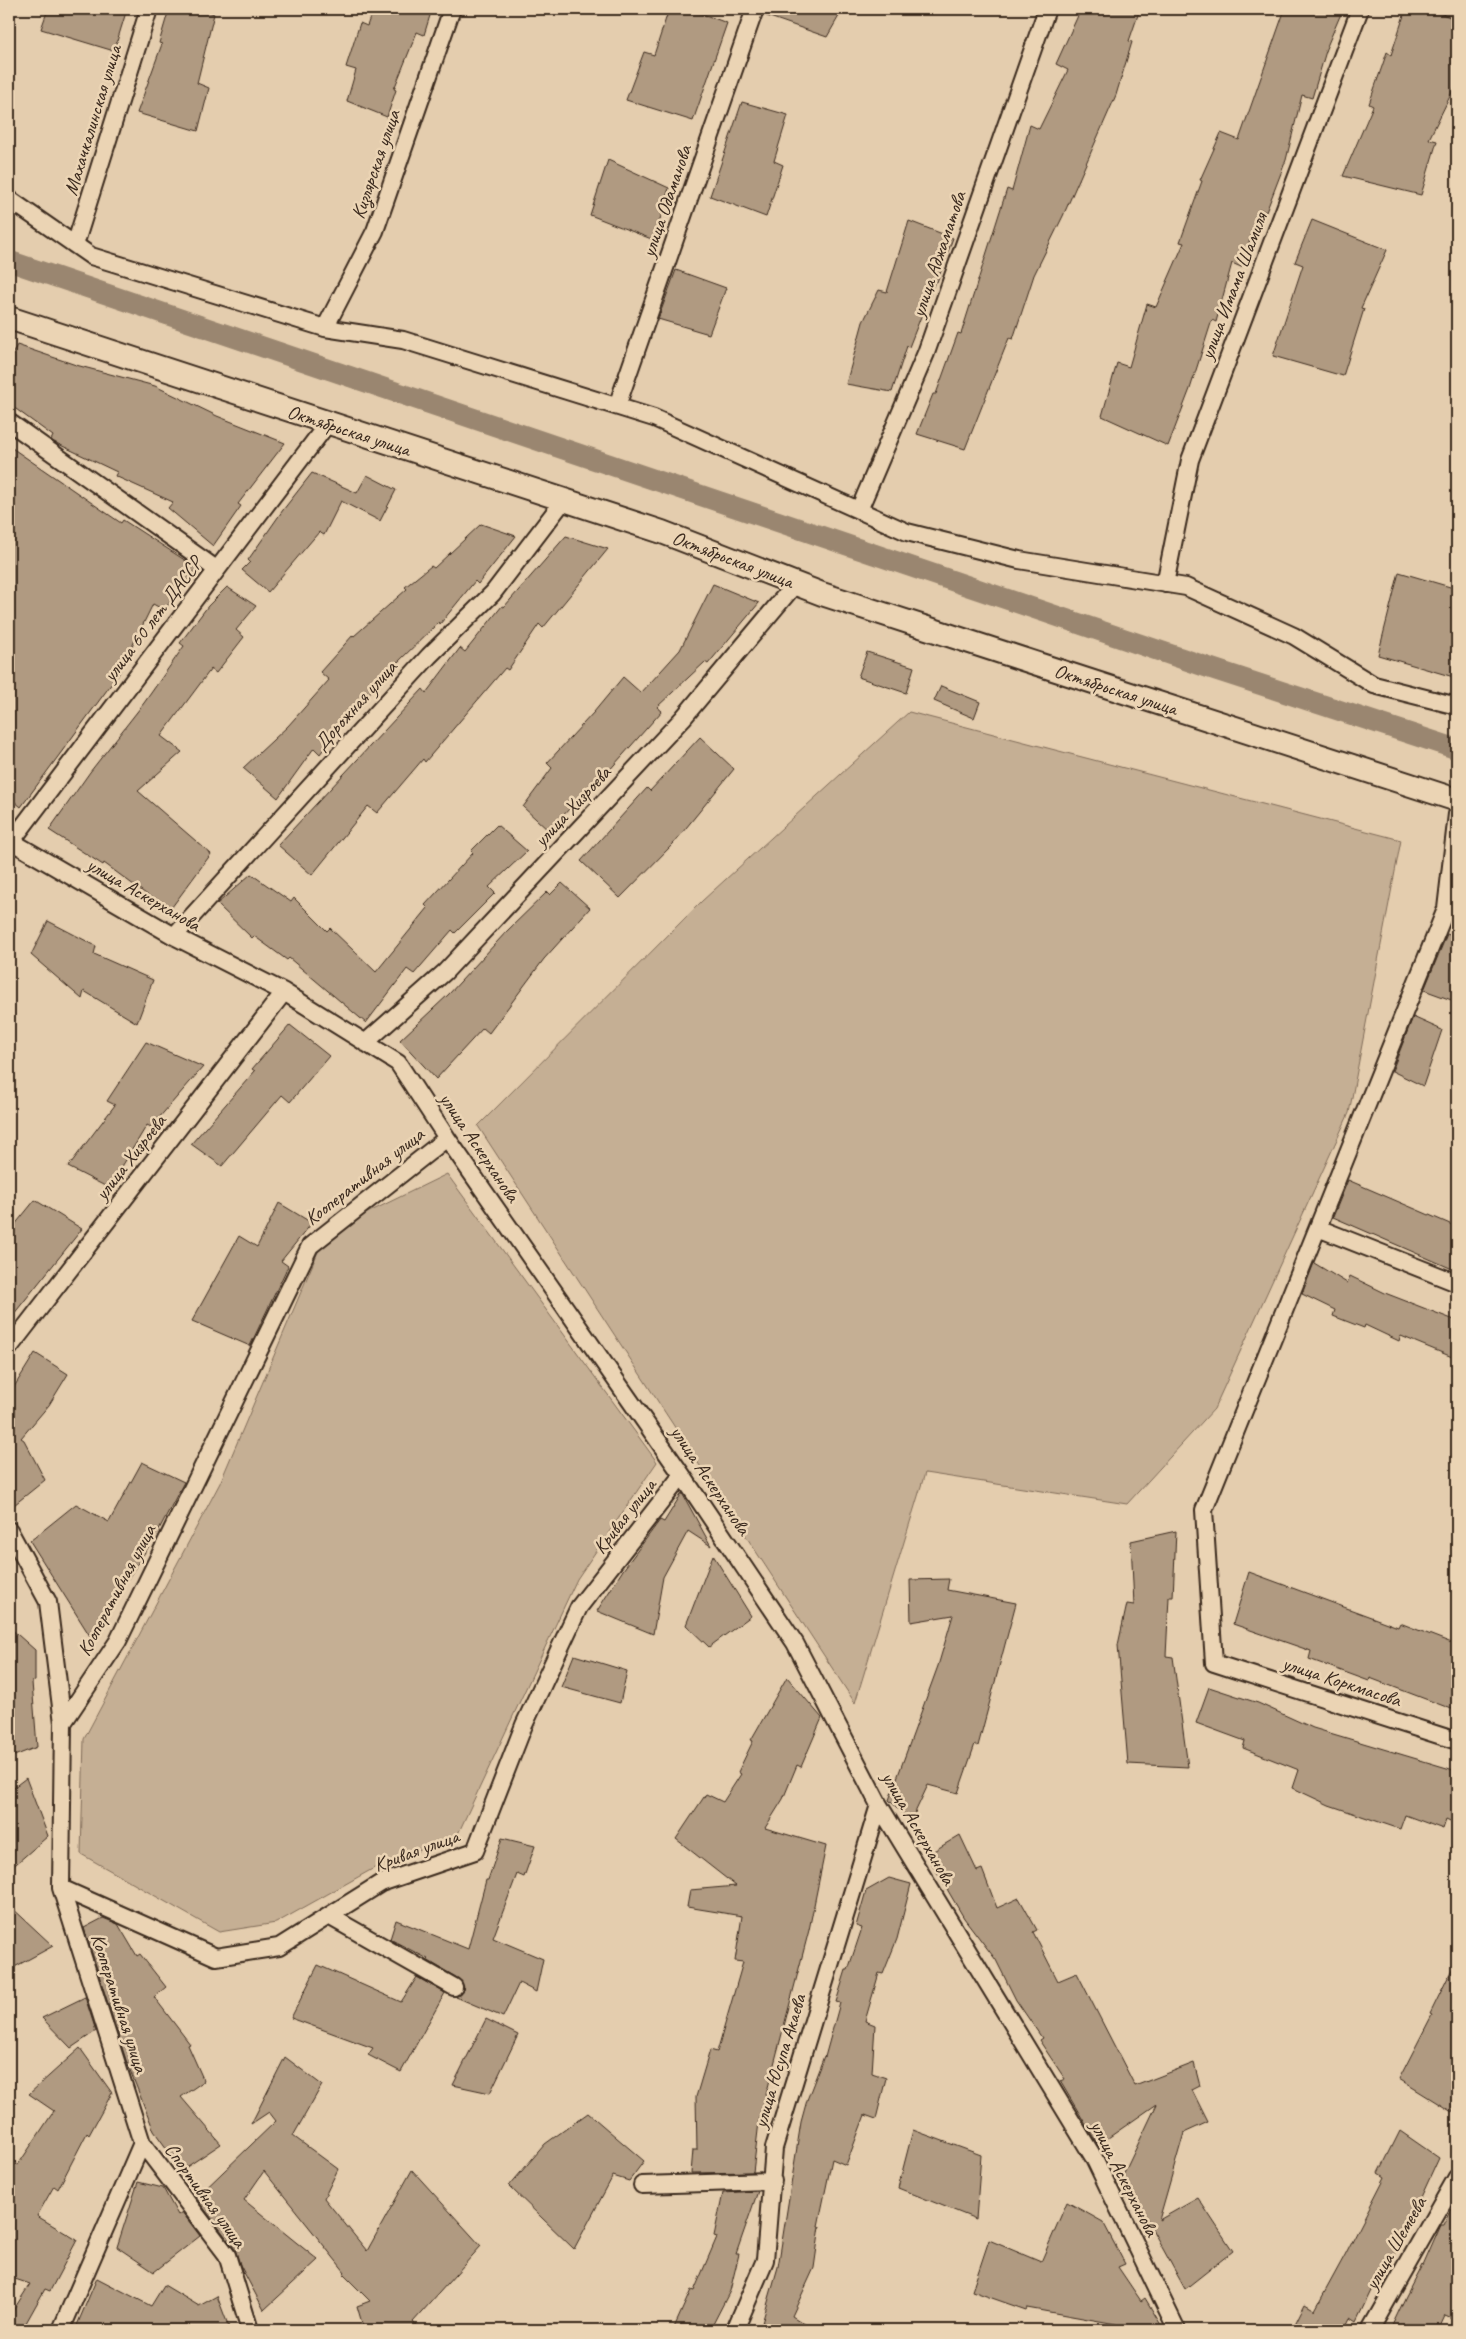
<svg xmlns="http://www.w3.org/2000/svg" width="1466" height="2339" font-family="Caveat,sans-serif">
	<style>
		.green { fill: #c5af94; stroke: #806c59 }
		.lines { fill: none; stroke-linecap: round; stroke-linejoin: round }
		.canal { stroke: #9a866f; stroke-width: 21 }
		.building { fill: #b09a81; stroke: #3b2a1e }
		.street-casing { stroke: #3b2a1e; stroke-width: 20 }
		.secondary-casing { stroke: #3b2a1e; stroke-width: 26 }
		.street { stroke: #ebd4b4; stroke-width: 16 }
		.secondary { stroke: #ebd4b4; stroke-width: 22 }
		.labels { text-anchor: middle; stroke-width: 5; stroke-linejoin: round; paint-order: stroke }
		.street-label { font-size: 20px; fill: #3b2a1e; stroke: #ebd4b4 }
	</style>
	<rect width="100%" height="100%" fill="#e4cdae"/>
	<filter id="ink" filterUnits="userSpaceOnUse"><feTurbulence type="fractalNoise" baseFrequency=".02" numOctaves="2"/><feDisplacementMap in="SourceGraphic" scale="10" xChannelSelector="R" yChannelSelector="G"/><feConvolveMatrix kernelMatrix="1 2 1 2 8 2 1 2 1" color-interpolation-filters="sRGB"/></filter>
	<g filter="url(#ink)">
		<!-- green -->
		<path class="green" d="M909 712 1401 840 1349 1113 1214 1409 1127 1504 925 1473 855 1703 478 1126 702 901Z
			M447 1174 657 1462 577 1579 457 1836 376 1867 276 1923 219 1932 81 1854 84 1739 220 1483 326 1233Z"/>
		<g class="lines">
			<!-- canal -->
			<path class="canal" d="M9 261 1210 668 1457 749"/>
		</g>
		<!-- building -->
		<path class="building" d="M48 9H127L114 51 41 29Z
			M169 9H202L214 14 197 83 209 88 198 131 137 113 162 44 159 43Z
			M373 9H432L424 35 417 32 394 89 396 90 387 117 347 101 356 70 346 67 360 23 367 26Z
			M669 9H689L727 23 693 121 626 100 644 52 654 55Z
			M765 9H843L827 37 764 15Z
			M1081 9H1140L1129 41 1132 42 1116 95 1063 216 1034 275 1013 339 1009 338 965 449 917 434 933 394H936L958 333 961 334 1007 189 1012 191 1030 125 1039 129 1068 70 1056 64Z
			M1285 9H1343L1325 51H1326L1312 98 1302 95 1286 160 1266 212 1260 209 1241 267 1232 263 1216 322 1212 320 1190 389 1168 446 1102 416 1117 363 1129 367 1147 304 1156 307 1184 243 1180 242 1202 181 1200 180 1221 133 1239 140Z
			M1406 9H1430L1457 20V82L1429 139 1437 141 1421 195 1343 176 1373 106 1369 104 1387 52 1391 55Z
			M742 102 788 115 774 161 783 165 766 217 710 196Z
			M608 160 669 188 654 240 590 215Z
			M1312 220 1387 250 1361 308 1364 309 1343 376 1273 356 1303 265 1295 262Z
			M909 221 953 238 937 282 935 281 909 347 907 346 892 392 846 384 863 322 879 290 887 292Z
			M676 270 726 288 709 334 658 319Z
			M17 345 76 365 155 386 217 416 285 443 238 504 241 506 213 546 168 508 173 502 115 476 117 472 54 442 51 440 53 436 9 404V361Z
			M9 446 121 523 123 520 197 568 164 610 153 604 118 675 21 807 9 797Z
			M312 473 357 493 367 475 396 490 380 521 341 501 324 535 319 532 268 592 242 570 250 562 248 560 283 510Z
			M481 524 516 536 478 584 475 581 440 624 439 622 398 662 397 661 359 705 357 704 320 754 314 748 278 798 243 768 288 726 329 680 320 672 353 635 354 636 407 589 405 587 431 566 434 568Z
			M566 536 608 549 543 628 539 624 508 670 505 668 425 762 423 759 377 813 368 806 312 875 278 845 423 689 426 693 460 648 465 652 502 606 504 607Z
			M1399 572 1457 589V678L1378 655Z
			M713 584 759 603 708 664 705 662 657 707 662 711 583 800 580 797 549 831 523 807 552 768 547 763 594 712 623 677 641 693 680 650Z
			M227 587 256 606 236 630 244 637 216 673 211 669 161 736 182 752 138 791 211 854 169 911 104 863 103 865 49 830 90 772 144 703 184 646 180 643 208 606Z
			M867 652 914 667 906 693 858 677Z
			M941 686 980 702 974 718 934 701Z
			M700 737 734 769 673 844 620 898 581 861 647 788 650 791Z
			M497 825 527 851 489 887 495 893 455 933 452 930 414 974 407 969 366 1023 289 958 287 960 254 936 252 938 217 904 251 874 291 902 294 898 327 931 330 928 376 972 428 908 425 905 473 853 471 851Z
			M562 883 590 908 544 959 489 1033 483 1028 436 1079 400 1040 449 994 507 931 547 892 550 895Z
			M48 921 96 946 94 954 153 980 137 1023 84 991 82 999 31 955Z
			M1447 934 1457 938V1002L1424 990Z
			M1413 1017 1442 1030 1423 1086 1392 1071Z
			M290 1025 329 1056 290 1102 282 1095 222 1166 191 1144 255 1071 252 1069Z
			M146 1042 203 1067 151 1127 147 1125 109 1188 68 1167 115 1105 107 1101Z
			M1348 1180 1457 1227V1271L1333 1217Z
			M35 1200 82 1229 9 1320V1232Z
			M279 1203 312 1223 281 1261 288 1266 250 1346 192 1321 239 1236 257 1247Z
			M1314 1263 1347 1283 1350 1276 1385 1293 1457 1321V1359L1401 1336 1399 1341 1365 1325 1364 1328 1333 1316 1335 1310 1302 1294Z
			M35 1353 68 1374 49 1405 21 1438 24 1440 45 1480 9 1509V1395Z
			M142 1462 184 1482 155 1537 90 1636 30 1541 76 1504 109 1522Z
			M682 1493 711 1546 688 1531 663 1577 653 1634 597 1611 623 1570 660 1520 664 1522Z
			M1176 1531 1173 1597H1169L1166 1656 1173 1657 1188 1767 1128 1764 1118 1645 1127 1604 1134 1605 1131 1541Z
			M713 1555 751 1616 709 1647 686 1625Z
			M1249 1572 1398 1627 1400 1623 1457 1645V1711L1370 1678 1369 1681 1309 1659 1311 1651 1233 1624Z
			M949 1579 947 1590 1016 1603 978 1746 975 1744 958 1793 928 1785 911 1821 889 1800 938 1666 953 1615 911 1622 910 1580Z
			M9 1627 35 1650V1681L32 1682 37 1747 9 1758Z
			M574 1655 627 1671 620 1703 561 1687Z
			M787 1677 822 1718 801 1767 797 1765 783 1799 765 1828 826 1846 809 1930 759 2122 753 2172 691 2173 693 2150H697L696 2097 710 2050 717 2052 743 1962 735 1961 742 1916 687 1907 690 1890 736 1886 676 1839 706 1794 723 1802 741 1774 738 1772 753 1741 751 1740Z
			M1209 1687 1258 1703 1313 1728 1457 1771V1825L1446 1820 1443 1829 1405 1815 1400 1829 1329 1805 1293 1788 1299 1770 1243 1748 1245 1741 1196 1723Z
			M26 1778 48 1836 9 1870V1791Z
			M960 1835 977 1871 982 1869 997 1908 1019 1898 1037 1930 1033 1932 1058 1981 1077 1973 1135 2086 1194 2063 1200 2086 1192 2090 1208 2122 1184 2133 1159 2220 1198 2198 1233 2251 1185 2289 1141 2209 1138 2211 1121 2180 1157 2104 1098 2145 1060 2081 1065 2079 1039 2040 1042 2038 1016 2000 996 1960 964 1918 927 1855Z
			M502 1838 535 1846 524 1877 517 1874 493 1938 543 1959 536 1992 519 1983 503 2017 456 1997 462 1992 464 1987 459 1979 427 1960 428 1959 390 1939 396 1920 468 1949 486 1880H488Z
			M889 1878 911 1884 897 1939 883 1974 879 1973 865 2021 875 2025 872 2073 886 2078 876 2119 865 2115 846 2165 832 2159 818 2226H820L814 2268 792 2316 814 2330H760L778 2267 801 2122 807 2100 824 2056 825 2057 840 2003 836 2002 846 1970H848L862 1928 856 1926 866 1891Z
			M9 1905 53 1946 9 1970Z
			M103 1918 118 1924 137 1956 140 1954 166 1987 154 1997 190 2044 188 2045 204 2081 181 2097 221 2144 182 2170 154 2131 126 2060 84 1928Z
			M1457 1959V2099L1452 2112 1399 2079 1432 2015 1430 2014Z
			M318 1965 401 2002 417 1977 445 1993 401 2072 368 2055 373 2048 291 2018Z
			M85 1997 96 2031 71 2048 42 2018Z
			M486 2019 518 2035 490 2093 453 2085Z
			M80 2048 112 2093 89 2135 87 2133 58 2189 54 2186 37 2216 77 2240 50 2291 45 2289 22 2330H9V2317L30 2284 9 2277V2157L18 2165 54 2111 29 2094Z
			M285 2057 322 2085 293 2136 338 2169 324 2198 367 2251 412 2170 481 2246 413 2322 420 2330H364L357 2306 370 2301 343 2274 345 2272 264 2171 244 2200 318 2260 264 2310 240 2265 235 2249 196 2198 276 2121 269 2112 251 2124Z
			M588 2113 644 2161 629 2181 613 2176 574 2249 509 2186 545 2144Z
			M913 2130 981 2155 976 2219 898 2188Z
			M1400 2131 1439 2158 1394 2256 1389 2253 1356 2322 1350 2318 1344 2330H1292L1305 2304 1315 2310 1345 2255 1385 2177 1379 2173Z
			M138 2182 163 2188 178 2215 182 2212 200 2236 154 2272 117 2247Z
			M758 2191 736 2254H739L730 2291 710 2330H673L691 2290 694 2291 717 2237 714 2236 723 2193Z
			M1457 2197V2307L1452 2318 1445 2315 1438 2330H1390L1406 2296 1422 2265 1423 2266 1441 2225H1444Z
			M1067 2202 1103 2222 1125 2264 1118 2267 1141 2301 1145 2298 1164 2330H1109L1116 2324 1027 2308 1026 2310 972 2291 989 2240 1041 2262Z
			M97 2278 151 2306 164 2285 199 2306 217 2296 230 2330H75Z"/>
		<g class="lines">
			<!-- street casing -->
			<g class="street-casing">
				<path id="street" d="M9 199 91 256 325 328 403 340 654 418 907 532 1019 560 1186 587 1294 636 1374 685 1457 706
					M75 245 149 9
					M325 328 375 231 452 9
					M617 406 755 9
					M9 422 216 569
					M859 510 926 353 1047 9
					M1165 584 1190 460 1360 9
					M1457 814 1446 909 1204 1510 1214 1663 1457 1741
					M9 840 174 936 284 992 398 1063 447 1138 682 1475 795 1643 879 1805 1094 2158 1177 2330
					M11 842 328 423
					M174 936 429 656 493 593 564 500
					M365 1043 445 972 683 718 795 584
					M1318 1228 1457 1283
					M9 1348 284 992
					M9 1530 48 1602 63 1723
					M61 1888 216 1957 279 1947 381 1883 475 1851 524 1725 579 1607 682 1475
					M329 1916 454 1987
					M142 2143 227 2255 250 2330
					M642 2185 773 2181
					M61 2330 142 2143 61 1888 63 1723 118 1641 310 1246 447 1138
					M735 2330 765 2260 774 2148 879 1805
					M1370 2330 1457 2177"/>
			</g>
			<!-- secondary casing -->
			<g class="secondary-casing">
				<path id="secondary" d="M9 318 662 532 822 594 1457 800"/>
			</g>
			<!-- street -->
			<use href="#street" class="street"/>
			<!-- secondary -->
			<use href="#secondary" class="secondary"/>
		</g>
	</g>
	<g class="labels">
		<!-- street labels -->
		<g class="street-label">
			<text transform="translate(92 120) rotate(-73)" y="7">Махачкалинская улица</text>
			<text transform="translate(375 164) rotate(-71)" y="7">Кизлярская улица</text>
			<text transform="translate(666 201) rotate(-71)" y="7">улица Одаманова</text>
			<text transform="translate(938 254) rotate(-71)" y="7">улица Аджаматова</text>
			<text transform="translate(1233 286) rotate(-69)" y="7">улица Имама Шамиля</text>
			<text transform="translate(349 430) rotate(18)" y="7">Октябрьская улица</text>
			<text transform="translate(733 559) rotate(21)" y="7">Октябрьская улица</text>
			<text transform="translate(152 619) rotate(-53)" y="7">улица 60 лет ДАССР</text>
			<text transform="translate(1116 689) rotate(18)" y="7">Октябрьская улица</text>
			<text transform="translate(355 705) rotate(-48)" y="7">Дорожная улица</text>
			<text transform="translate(572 806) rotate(-47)" y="7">улица Хизроева</text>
			<text transform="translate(144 894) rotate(30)" y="7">улица Аскерханова</text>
			<text transform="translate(480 1147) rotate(56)" y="7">улица Аскерханова</text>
			<text transform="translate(130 1157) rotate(-52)" y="7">улица Хизроева</text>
			<text transform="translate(364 1176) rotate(-38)" y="7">Кооперативная улица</text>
			<text transform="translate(711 1480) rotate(56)" y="7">улица Аскерханова</text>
			<text transform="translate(624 1516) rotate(-52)" y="7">Кривая улица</text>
			<text transform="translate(116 1590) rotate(-62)" y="7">Кооперативная улица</text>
			<text transform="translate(1342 1681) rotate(18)" y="7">улица Коркмасова</text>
			<text transform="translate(919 1828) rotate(60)" y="7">улица Аскерханова</text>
			<text transform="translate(416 1850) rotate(-20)" y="7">Кривая улица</text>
			<text transform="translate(120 2003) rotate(72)" y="7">Кооперативная улица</text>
			<text transform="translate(779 2061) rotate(-73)" y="7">улица Юсупа Акаева</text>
			<text transform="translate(1125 2178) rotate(63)" y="7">улица Аскерханова</text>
			<text transform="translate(206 2195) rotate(54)" y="7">Спортивная улица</text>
			<text transform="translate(1395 2243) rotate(-60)" y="7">улица Шемеева</text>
		</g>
	</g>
	<!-- margin -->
	<rect width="1466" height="2339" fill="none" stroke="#ebd4b4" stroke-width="30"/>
	<rect x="15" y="15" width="1436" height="2309" fill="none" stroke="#3b2a1e" stroke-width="2" filter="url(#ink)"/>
</svg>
